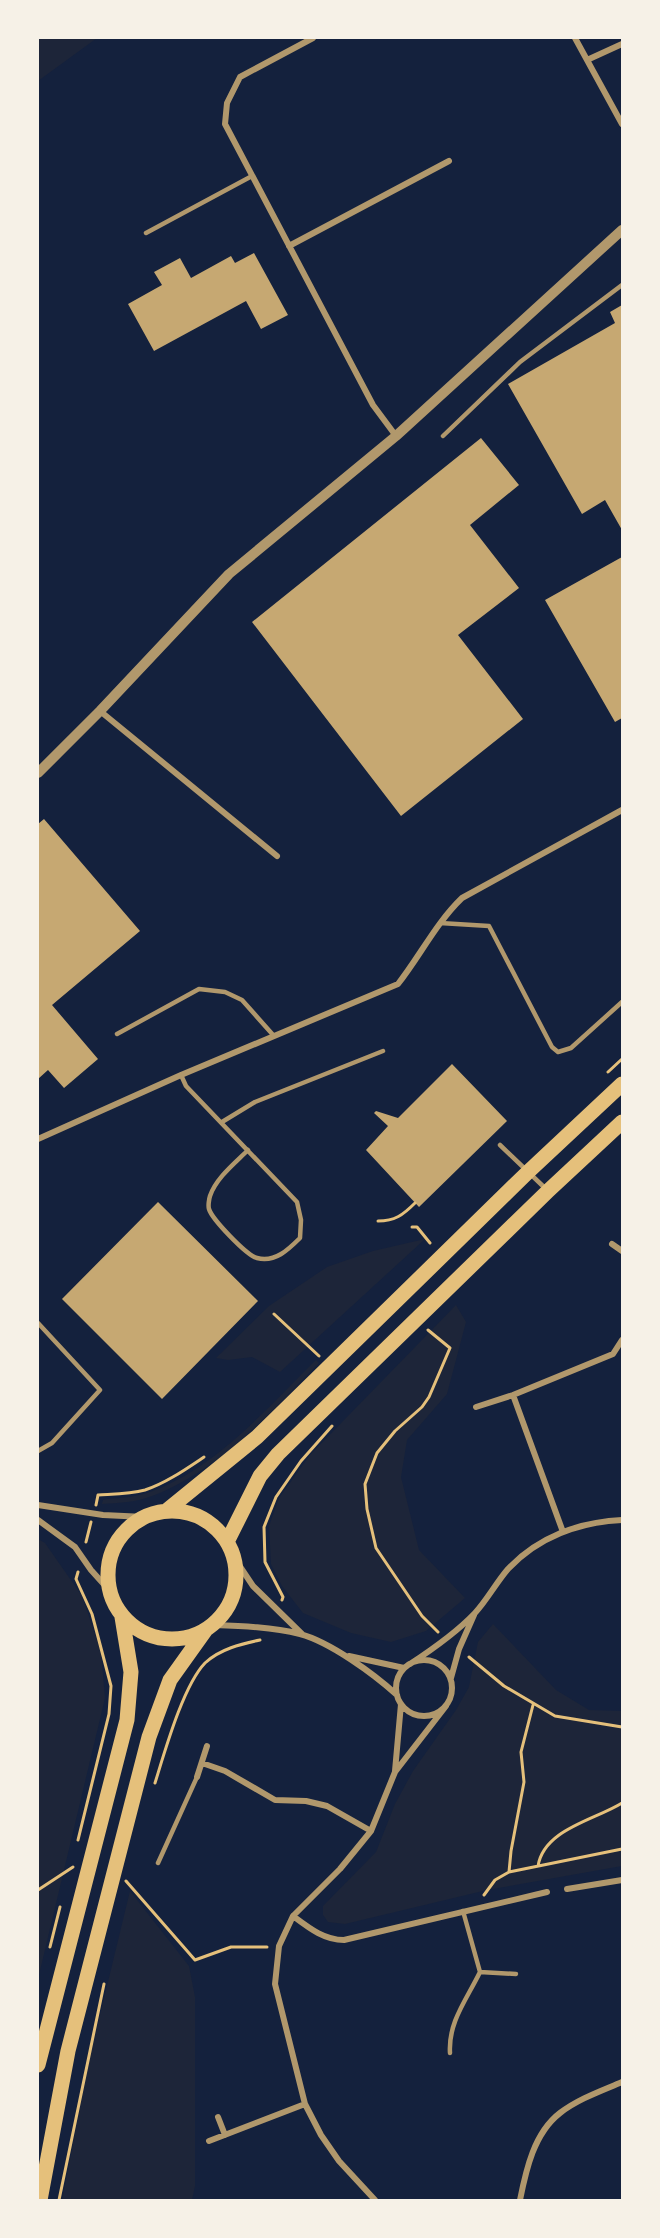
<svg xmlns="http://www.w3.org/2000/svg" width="660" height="2238" font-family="'DM Sans',sans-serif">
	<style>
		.green { fill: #1d2539 }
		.building { fill: #c6a872 }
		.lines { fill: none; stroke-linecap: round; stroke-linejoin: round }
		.path { stroke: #e5c07b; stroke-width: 3 }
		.service { stroke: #b1986c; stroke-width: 4.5 }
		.minor { stroke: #b1986c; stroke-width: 6 }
		.tertiary { stroke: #b1986c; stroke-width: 10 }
		.primary { stroke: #e5c07b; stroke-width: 15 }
	</style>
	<rect width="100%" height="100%" fill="#14213d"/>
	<!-- green -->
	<path class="green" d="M38 38H97L38 81Z
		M425 1239 280 1372 252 1357 228 1360 216 1358 269 1306 327 1267 373 1251Z
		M456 1305 466 1322 447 1394 407 1440 401 1477 419 1550 465 1598 426 1631 391 1642 351 1633 303 1613 282 1586 271 1564 269 1526 279 1498 310 1455Z
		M316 1360 319 1363C270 1413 220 1470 152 1496 137 1502 119 1503 102 1504L103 1500 107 1499C120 1498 134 1497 147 1493 215 1470 267 1408 316 1360Z
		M38 1539 45 1543 82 1596 101 1652 105 1698 38 1979Z
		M493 1624 556 1690 589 1710 622 1711V1866L487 1890 345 1924 328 1922 323 1915V1906L376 1852 395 1804 413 1771 456 1710 469 1687 478 1642Z
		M130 1891 189 1966 195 1997V2186L192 2200H62L91 2052Z"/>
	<!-- building -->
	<path class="building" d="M254 253 288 315 261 329 246 301 154 351 128 304 162 285 154 272 180 258 191 278 231 256 235 263Z
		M622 305V530L605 500 582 514 508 384 615 323 610 312Z
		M481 438 519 485 470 525 519 588 458 635 523 719 401 816 252 622Z
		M622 557V718L615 722 545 600Z
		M44 819 140 931 52 1005 98 1059 64 1088 48 1070 38 1079V824Z
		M452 1064 507 1121 419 1207 366 1150 388 1126 374 1113 376 1111 398 1118Z
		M158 1202 258 1301 162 1399 62 1299Z"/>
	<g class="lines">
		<!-- path -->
		<path class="path" d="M608 1072 622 1059
			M378 1221C395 1221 403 1215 415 1203
			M412 1227H417L430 1243
			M274 1314 319 1356
			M428 1330 450 1348 429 1397 422 1407 395 1431 377 1453 365 1484 367 1509 376 1548 422 1616 438 1632
			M96 1505 98 1495C114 1494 130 1494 145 1490 166 1483 186 1469 204 1457
			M86 1542 91 1522
			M282 1600 283 1597 265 1562 264 1527 276 1497 301 1461 332 1426
			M469 1657 504 1686 555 1716 622 1727
			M155 1783C165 1751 183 1686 205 1663 220 1649 241 1644 260 1640
			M78 1840 109 1714 111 1686 92 1614 76 1579 78 1572
			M538 1866C544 1829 595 1820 622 1803
			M509 1872 511 1851 524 1782 521 1752 533 1705
			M126 1881 195 1960 231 1947H267
			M38 1890 73 1867
			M484 1895 495 1880 509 1872 622 1849
			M50 1947 60 1907
			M59 2200 104 1984"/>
		<!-- service -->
		<path class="service" d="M146 233 252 176
			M443 436 520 362 622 285
			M440 923 489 926 552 1047 558 1052 571 1048 622 1002
			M117 1034 199 989 225 992 242 1000 274 1036
			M181 1075 186 1086 297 1202 301 1220 300 1238C289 1249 275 1263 257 1258 246 1255 212 1219 209 1209 208 1206 209 1199 210 1196 216 1178 235 1163 248 1150
			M222 1122 255 1102 383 1051
			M500 1145 546 1189
			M38 1323 100 1390 52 1443 38 1451
			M158 1863 197 1777
			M463 1911 480 1972
			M450 2053C448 2022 467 1999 480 1972L516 1974"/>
		<!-- minor -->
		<path class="minor" d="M313 38 240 77 227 103 225 124 373 405 396 436
			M575 38 622 124
			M587 60 622 44
			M289 246 449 161
			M100 711 277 856
			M38 1139 181 1075 398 984C420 956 436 923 462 898L622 810
			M612 1244 622 1251
			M513 1395 563 1532
			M476 1407 513 1395 613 1354 622 1340
			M38 1505 103 1515 145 1517
			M38 1520 75 1547 91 1570 109 1590
			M233 1556 253 1586 302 1634
			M213 1625C242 1626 272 1627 300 1634 330 1642 374 1674 397 1695
			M349 1656 404 1668
			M396 1688a28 28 0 1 1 56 0a28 28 0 1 1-56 0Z
			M410 1664C433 1649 456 1633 475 1613 487 1600 496 1583 508 1569 538 1537 579 1522 622 1520
			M451 1678 459 1649 474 1615
			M202 1763 225 1771 275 1800 306 1801 327 1806 371 1831
			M395 1771 401 1704
			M197 1777 207 1746
			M567 1889 622 1880
			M293 1916C309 1928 324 1940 344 1940L547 1892
			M218 2117 225 2135
			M209 2141 305 2104
			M375 2200 339 2161 321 2135 305 2104 275 1984 279 1946 293 1916 340 1869 371 1831 395 1772 446 1706
			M520 2200C526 2170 534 2133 560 2113 578 2099 601 2091 622 2082"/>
		<!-- tertiary -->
		<path class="tertiary" d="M38 773 100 711 229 574 396 436 622 230"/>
		<!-- primary -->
		<path class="primary" d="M108 1575a64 64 0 1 1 128 0a64 64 0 1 1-128 0Z
			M166 1511 257 1437 528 1172 622 1084
			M227 1542 260 1476 278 1454 548 1191 622 1122
			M38 2065 127 1720 131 1672 122 1617
			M40 2200 68 2051 149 1737 170 1680 205 1631"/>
	</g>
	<!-- border -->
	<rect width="660" height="2238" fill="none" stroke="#f6f1e7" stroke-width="78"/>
</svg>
